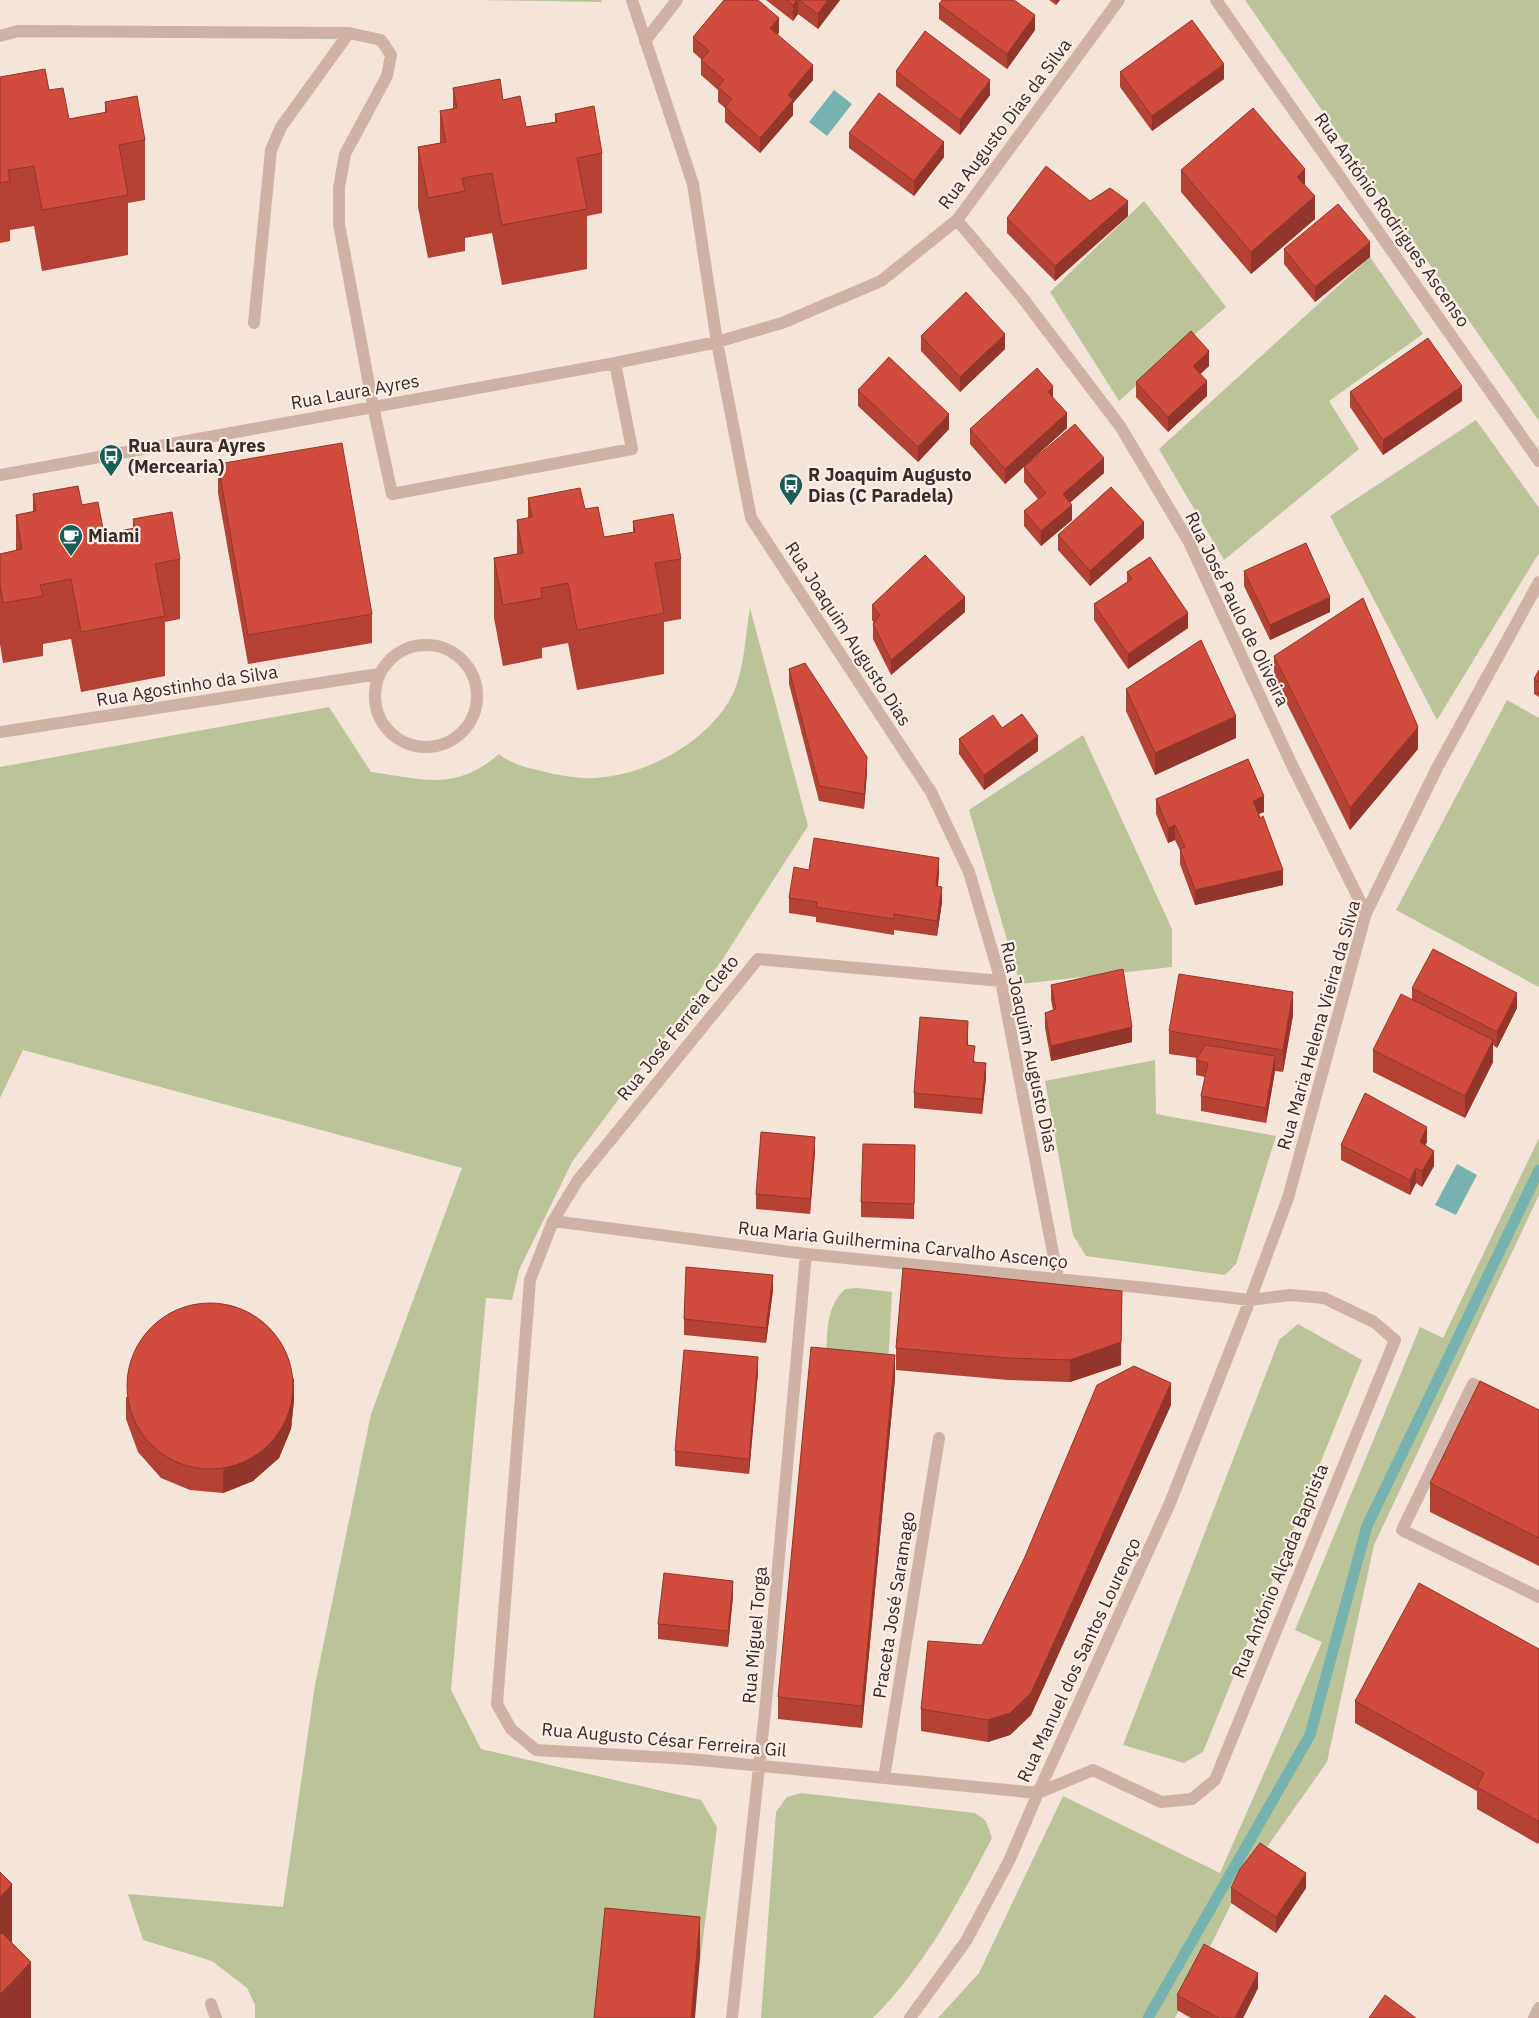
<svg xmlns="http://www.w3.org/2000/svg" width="1539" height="2018" font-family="'IBM Plex Sans',sans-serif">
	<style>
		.green { fill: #bbc499 }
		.water { fill: #77b3ae }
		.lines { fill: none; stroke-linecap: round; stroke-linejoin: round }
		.stream { stroke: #77b3ae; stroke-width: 11 }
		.minor { stroke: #cdb2a5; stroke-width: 12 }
		.wall { fill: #b34134 }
		.shaded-wall { fill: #92352a }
		.building { fill: #d04c3c; stroke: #92352a }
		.labels { text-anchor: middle; stroke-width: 4.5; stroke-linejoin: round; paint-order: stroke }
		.street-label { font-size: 18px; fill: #382a27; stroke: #fbefe7 }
		.poi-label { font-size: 18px; font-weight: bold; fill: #382a27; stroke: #fbefe7; text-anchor: start }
	</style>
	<rect width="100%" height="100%" fill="#f4e4da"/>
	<!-- green -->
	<path class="green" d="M479 0H601L602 2Z
		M1245 0H1539V421Z
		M1144 201 1226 307 1119 401 1050 292Z
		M1370 257 1423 334 1329 401 1359 449 1224 560 1159 449Z
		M1476 420 1539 508V553L1437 720 1330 516Z
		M750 608 808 826 722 960 572 1162 519 1270 512 1300 486 1298 451 1690 481 1749 701 1800 717 1827 693 2018H255V2005L247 1988 212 1961 143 1940 128 1894 283 1907 315 1685 371 1414 462 1168 23 1050 0 1098V767L329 707 371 772C424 779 455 792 499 754 511 764 527 768 541 771 558 775 577 779 595 778 648 775 708 742 733 694 745 667 745 636 750 608Z
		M1507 700 1539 718V987L1396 910Z
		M1083 735 1172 929V967L1020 984 969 810Z
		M1155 1060 1156 1114 1276 1136 1236 1264 1225 1275 1086 1256 1073 1235 1045 1081Z
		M1539 1138V1195L1374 1545 1327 1762 1241 1884 1175 2018H938L979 1973 1063 1796 1220 1873 1322 1642 1295 1630 1420 1327 1443 1338Z
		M857 1288 892 1292 888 1366 826 1362C828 1335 824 1309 845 1289Z
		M1298 1324 1362 1360 1203 1752 1184 1763 1123 1745 1279 1340Z
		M801 1793 975 1813 986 1821 992 1838C958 1903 925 1966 873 2018H761L776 1812 787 1797Z"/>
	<!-- water -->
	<path class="water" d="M834 90 852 104 827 136 809 122Z
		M1457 1164 1477 1175 1456 1215 1435 1205Z"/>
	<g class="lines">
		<!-- stream -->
		<path class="stream" d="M1148 2018 1310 1735 1367 1526 1539 1170"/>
		<!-- minor -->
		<path class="minor" d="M632 0 693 184 717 342 751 518 931 792 969 872 1001 981 1058 1279
			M1216 0 1539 461
			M0 36 18 31 349 33 381 40 391 55 387 76 345 154 339 188V224L373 406 392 494 632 449 615 363
			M645 41 677 0
			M957 220 1021 296 1120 426 1189 542 1291 763 1366 913
			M254 323 271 150 281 127 349 33
			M0 475 615 363 717 342 782 323 881 281 957 220 1119 0
			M375 696a51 51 0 1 1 102 0a51 51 0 1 1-102 0Z
			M0 732 379 674
			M553 1221 806 1254 1147 1288 1250 1300 1290 1295 1324 1298 1374 1322 1395 1340 1215 1780 1192 1799 1161 1802 1093 1770 1038 1793 690 1759 536 1750 511 1729 497 1704 530 1280 553 1221 578 1180 758 959 1001 981
			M1492 1393 1473 1384 1402 1530 1539 1597
			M884 1778 939 1438
			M211 2004 216 2018
			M732 2018 766 1702 806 1254
			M910 2018 966 1941 1009 1861 1038 1793 1170 1503 1250 1300 1288 1198 1366 913 1437 768 1539 582
			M1534 2018 1539 2008"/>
	</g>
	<!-- wall -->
	<path class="wall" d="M766 0H840L818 29 798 14 793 21Z
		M1049 0H1060L1056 5Z
		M939 4 1035 30 1007 69 939 19Z
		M779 33 777 34 813 80 793 103V115L760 153 725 122V108L718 102V90L701 75V59L693 52V37Z
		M896 71 990 95 960 135 896 86Z
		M1120 72 1224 79 1152 131 1120 87Z
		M0 77 49 90 69 119 105 113V102L145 140V200L128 203V255L42 271 34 226 10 230V241L0 243Z
		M453 88 503 100 526 127 555 122V114L602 153V213L587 216V269L502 285 492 233 465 238V251L428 258 418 207V147L440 143V111L453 109Z
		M849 133 944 157 914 196 849 148Z
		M1181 170 1305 186 1315 219 1251 274 1181 192Z
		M1090 201 1128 216 1055 281 1007 233V218Z
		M1284 249 1370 257 1315 302 1284 264Z
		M921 336 1005 349 960 392 921 351Z
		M1209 366 1200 374 1207 396 1168 432 1136 397V382Z
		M858 390 949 429 918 462 858 406Z
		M1350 392 1462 401 1383 455 1350 407Z
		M1053 398 1067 428 1005 484 970 444V429Z
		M218 464 372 614V643L248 664 218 493Z
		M1024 467 1104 473 1070 502 1072 520 1041 546 1024 526V511L1038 499 1024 482Z
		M33 494 82 505 104 534 133 529V519L180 559V619L165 622V676L81 692 71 639 43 644V656L3 663 0 644V554L16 550V515L33 512Z
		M528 498 585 509 604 537 633 532V521L681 559V619L664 622V674L577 690 568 643 542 648V658L503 666 494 618V558L517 554V520L528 518Z
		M1058 535 1144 538 1090 586 1058 550Z
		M1244 571 1330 612 1270 640 1244 586Z
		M1127 572 1188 628 1128 669 1094 620V604L1127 582Z
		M872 605 965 612 891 675 873 639V624L874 623 872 620Z
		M1274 656 1418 749 1350 830 1274 678Z
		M789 669 867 772 864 809 819 801 789 684Z
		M1539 670V697L1534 694V679Z
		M1126 689 1236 738 1155 775 1126 711Z
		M1002 728 1038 751 984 790 959 754V739Z
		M1156 799 1264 812 1259 814 1283 885 1195 905 1180 864V850L1175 840 1168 843 1156 814Z
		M809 870 939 873 938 886 942 902 937 936 894 930V935L816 922V917L789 913V898Z
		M1051 985 1132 1042 1051 1061 1045 1028V1013L1053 1010 1051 1000Z
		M1412 988 1517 1008 1497 1048 1493 1045V1062L1465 1118 1373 1072V1050L1412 1000Z
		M1293 1015 1283 1072 1275 1071 1266 1123 1201 1111V1096L1205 1077 1196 1075V1060L1197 1058 1169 1054V1031Z
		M968 1036V1046L975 1062 986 1078 982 1114 914 1108V1093Z
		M1427 1142 1425 1145 1434 1166 1422 1187 1416 1183 1410 1195 1341 1160V1145Z
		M915 1145 914 1219 861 1217V1202Z
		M815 1152 810 1214 756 1209V1194Z
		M903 1268 1121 1365 1070 1382 1008 1380 896 1370V1348Z
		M773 1290 766 1343 684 1335V1319Z
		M758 1372 749 1474 675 1466V1451Z
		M895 1378 862 1728 778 1719V1697Z
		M126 1397 294 1400 291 1429 279 1458 253 1481 223 1493 190 1490 161 1478 138 1452 126 1419Z
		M1171 1405 1031 1715 1010 1735 988 1742 921 1731V1709L982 1645 1024 1559Z
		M1539 1410V1566L1430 1512V1483Z
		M733 1596 728 1647 658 1639V1624Z
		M1539 1649 1538 1844 1477 1809V1791L1355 1723V1701Z
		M1231 1888H1306L1276 1933 1231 1903Z
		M1258 1988 1243 2018H1191L1177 2010V1995Z"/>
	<!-- shaded-wall -->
	<path class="shaded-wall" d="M797 0H798V14L793 21V5Z
		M828 0H840L818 29V14Z
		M1056 0H1060L1056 5Z
		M1035 15V30L1007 69V54Z
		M779 18V33L770 43V28Z
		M1224 64V79L1152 131V116Z
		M813 65V80L793 103V115L760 153V138L788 95Z
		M990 80V95L960 135V120Z
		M944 142V157L914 196V181Z
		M1305 169V192L1297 177Z
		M1315 196V219L1251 274V252Z
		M1128 201V216L1055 281V266Z
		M1370 242V257L1315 302V287Z
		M1005 334V349L960 392V377Z
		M1209 351V366L1193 381V366Z
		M1207 381V396L1168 432V417Z
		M1053 386V401L1048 392Z
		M1462 386V401L1383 455V440Z
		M1067 413V428L1005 484V469Z
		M949 414V429L918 462V447Z
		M1104 458V473L1063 509V494Z
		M1072 505V520L1041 546V531Z
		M1144 522V538L1090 586V571Z
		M965 597V612L891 675V660Z
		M1330 597V612L1270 640V625Z
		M1188 613V628L1128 669V654Z
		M1236 716V738L1155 775V753Z
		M1418 727V749L1350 830V808Z
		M1038 736V751L984 790V775Z
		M867 757V772L864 809V794Z
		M1264 796V812L1253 816V801Z
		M1175 825V840L1168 843V828Z
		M939 858V873L936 901V886Z
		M1283 870V885L1195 905V890Z
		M942 887V902L937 936V921Z
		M1293 992V1015L1283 1072V1050Z
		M1517 993V1008L1497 1048V1032Z
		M968 1021V1036L967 1061V1045Z
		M1132 1027V1042L1051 1061V1046Z
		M1493 1040V1062L1465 1118V1096Z
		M1275 1056V1071L1266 1123V1108Z
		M986 1063V1078L982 1114V1099Z
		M1427 1127V1142L1420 1157V1142Z
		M815 1137V1152L810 1214V1199Z
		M1434 1151V1166L1422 1187V1171Z
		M1416 1168V1183L1410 1195V1180Z
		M773 1275V1290L766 1343V1328Z
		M1122 1291 1121 1365 1070 1382V1360Z
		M895 1355V1378L862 1728V1706Z
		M758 1357V1372L749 1474V1459Z
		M294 1378V1400L291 1429 279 1458 253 1481 223 1493V1471Z
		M1171 1383V1405L1031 1715 1010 1735 988 1742V1720Z
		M733 1581V1596L728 1647V1631Z
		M1539 1820V1842L1538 1844V1821Z
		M1306 1873V1888L1276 1933V1917Z
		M12 1884V1944L0 1957V1897Z
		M700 1917V1957L695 2018H691Z
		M31 1962V2018H0V1994Z
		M1258 1973V1988L1243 2018H1235Z"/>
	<!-- building -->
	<path class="building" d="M724 0H751L752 1 753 0H758L779 18 770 28 813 65 788 95 793 100 760 138 725 107 732 99 718 87 724 80 701 60 709 51 693 37Z
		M786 0H797L793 5Z
		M799 0H828L818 14Z
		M942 0H1014L1035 15 1007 54 939 4Z
		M1192 20 1224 64 1152 116 1120 72Z
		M925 31 990 80 960 120 896 71Z
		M45 69 49 90 63 88 69 119 107 112 105 102 137 96 145 140 119 145 128 195 42 210 34 166 8 170 10 181 0 183V77Z
		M500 79 503 100 520 96 526 127 557 122 555 114 594 106 602 153 577 158 587 209 502 225 492 173 462 178 465 191 428 198 418 147 446 142 440 111 457 108 453 88Z
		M879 93 944 142 914 181 849 133Z
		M1253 108 1305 169 1297 177 1315 196 1251 252 1181 170Z
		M1046 166 1090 201 1110 188 1128 201 1055 266 1007 218Z
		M1338 204 1370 242 1315 287 1284 249Z
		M966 292 1005 334 960 377 921 336Z
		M1191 331 1209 351 1193 366 1207 381 1168 417 1136 382Z
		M1428 338 1462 386 1383 440 1350 392Z
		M889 357 949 414 918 447 858 390Z
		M1037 368 1053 386 1048 392 1067 413 1005 469 970 429Z
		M1075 424 1104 458 1063 494 1072 505 1041 531 1024 511 1046 493 1024 467Z
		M342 443 372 614 248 635 218 464Z
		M78 486 82 505 98 502 104 534 135 528 133 519 172 512 180 559 155 564 165 616 81 632 71 579 40 585 43 596 3 603 0 584V554L22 549 16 515 36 511 33 494Z
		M1111 487 1144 522 1090 571 1058 535Z
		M580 488 585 509 598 507 604 537 635 532 633 521 673 514 681 559 655 563 664 613 577 630 568 583 541 588 542 598 503 605 494 558 523 553 517 520 532 517 528 498Z
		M1306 543 1330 597 1270 625 1244 571Z
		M925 555 965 597 891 660 873 624 880 615 872 605Z
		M1150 557 1188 613 1128 654 1094 604 1132 579 1127 572Z
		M1363 598 1418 727 1350 808 1274 656Z
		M1201 640 1236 716 1155 753 1126 689Z
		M805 663 867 757 864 794 819 786 789 669Z
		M1539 670V682L1534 679Z
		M1022 714 1038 736 984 775 959 739 993 715 1002 728Z
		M1248 759 1264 796 1253 801 1260 818 1263 816 1283 870 1195 890 1180 849 1185 847 1175 825 1168 828 1156 799Z
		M814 838 939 858 936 886 942 887 937 921 894 914V919L816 907 817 902 789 898 794 867 809 870Z
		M1433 949 1517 993 1497 1032 1412 988Z
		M1123 969 1132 1027 1051 1046 1045 1013 1056 1009 1051 985Z
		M1179 974 1293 992 1283 1050 1169 1031Z
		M1401 994 1493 1040 1465 1096 1373 1050Z
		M920 1017 968 1021 967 1045 975 1046 973 1062 986 1063 982 1099 914 1093Z
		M1205 1045 1275 1056 1266 1108 1201 1096 1208 1063 1196 1060Z
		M1365 1093 1427 1127 1420 1142 1434 1151 1422 1171 1416 1168 1410 1180 1341 1145Z
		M761 1132 815 1137 810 1199 756 1194Z
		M863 1144 915 1145 914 1204 861 1202Z
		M686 1267 773 1275 766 1328 684 1319Z
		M903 1268 1122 1291 1121 1342 1070 1360 1008 1358 896 1348Z
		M127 1386a83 83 0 1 1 166 0a83 83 0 1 1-166 0Z
		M811 1347 895 1355 862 1706 778 1697Z
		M684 1350 758 1357 749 1459 675 1451Z
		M1134 1366 1171 1383 1031 1693 1010 1713 988 1720 921 1709 928 1641 982 1645 1024 1559 1097 1385Z
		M1480 1381 1539 1410V1538L1430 1483Z
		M664 1573 733 1581 728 1631 658 1624Z
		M1419 1583 1539 1649V1820L1538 1821 1477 1787 1484 1773 1355 1701Z
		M1260 1843 1306 1873 1276 1917 1231 1888 1240 1869Z
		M0 1872 12 1884 0 1897Z
		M605 1908 700 1917 691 2018H594Z
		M2 1933 31 1962 0 1994V1934Z
		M1204 1944 1258 1973 1235 2018H1219L1177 1995Z
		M1385 1995 1416 2018H1369Z"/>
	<!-- icons -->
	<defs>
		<g id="bus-pin" transform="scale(1.25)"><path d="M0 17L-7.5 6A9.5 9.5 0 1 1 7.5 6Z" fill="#195d59" stroke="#fbefe7"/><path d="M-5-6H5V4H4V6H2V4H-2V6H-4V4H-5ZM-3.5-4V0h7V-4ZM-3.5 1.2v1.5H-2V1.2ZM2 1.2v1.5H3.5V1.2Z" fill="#fff"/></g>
		<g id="cafe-pin" transform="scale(1.25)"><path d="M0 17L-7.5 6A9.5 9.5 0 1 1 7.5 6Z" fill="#195d59" stroke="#fbefe7"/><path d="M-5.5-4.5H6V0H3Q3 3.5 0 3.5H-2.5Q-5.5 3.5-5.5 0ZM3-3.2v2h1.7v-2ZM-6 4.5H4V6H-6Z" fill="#fff"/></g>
	</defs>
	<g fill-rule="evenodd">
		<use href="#bus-pin" x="111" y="456"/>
		<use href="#bus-pin" x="791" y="485"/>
		<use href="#cafe-pin" x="71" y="536"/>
	</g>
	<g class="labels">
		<!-- street labels -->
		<g class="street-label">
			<text transform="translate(1005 124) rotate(-53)" y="6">Rua Augusto Dias da Silva</text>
			<text transform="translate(1392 220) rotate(55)" y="6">Rua António Rodrigues Ascenso</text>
			<text transform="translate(355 392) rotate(-10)" y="6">Rua Laura Ayres</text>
			<text transform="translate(1237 609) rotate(64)" y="6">Rua José Paulo de Oliveira</text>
			<text transform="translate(848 634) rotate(57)" y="6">Rua Joaquim Augusto Dias</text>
			<text transform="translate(187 686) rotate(-9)" y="6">Rua Agostinho da Silva</text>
			<text transform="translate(1319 1025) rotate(-74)" y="6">Rua Maria Helena Vieira da Silva</text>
			<text transform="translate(678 1028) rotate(-51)" y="6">Rua José Ferreia Cleto</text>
			<text transform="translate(1029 1047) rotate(78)" y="6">Rua Joaquim Augusto Dias</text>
			<text transform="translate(903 1245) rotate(6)" y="6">Rua Maria Guilhermina Carvalho Ascenço</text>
			<text transform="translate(1280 1571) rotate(-68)" y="6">Rua António Alçada Baptista</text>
			<text transform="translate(894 1605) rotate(-81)" y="6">Praceta José Saramago</text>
			<text transform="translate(755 1635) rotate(-85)" y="6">Rua Miguel Torga</text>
			<text transform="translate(1079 1660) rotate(-65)" y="6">Rua Manuel dos Santos Lourenço</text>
			<text transform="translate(664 1740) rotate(5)" y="6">Rua Augusto César Ferreira Gil</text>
		</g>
		<!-- poi labels -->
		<g class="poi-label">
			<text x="128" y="452">Rua Laura Ayres<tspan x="128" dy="21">(Mercearia)</tspan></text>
			<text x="808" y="481">R Joaquim Augusto<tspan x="808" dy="21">Dias (C Paradela)</tspan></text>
			<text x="88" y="542">Miami</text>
		</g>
	</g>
</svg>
